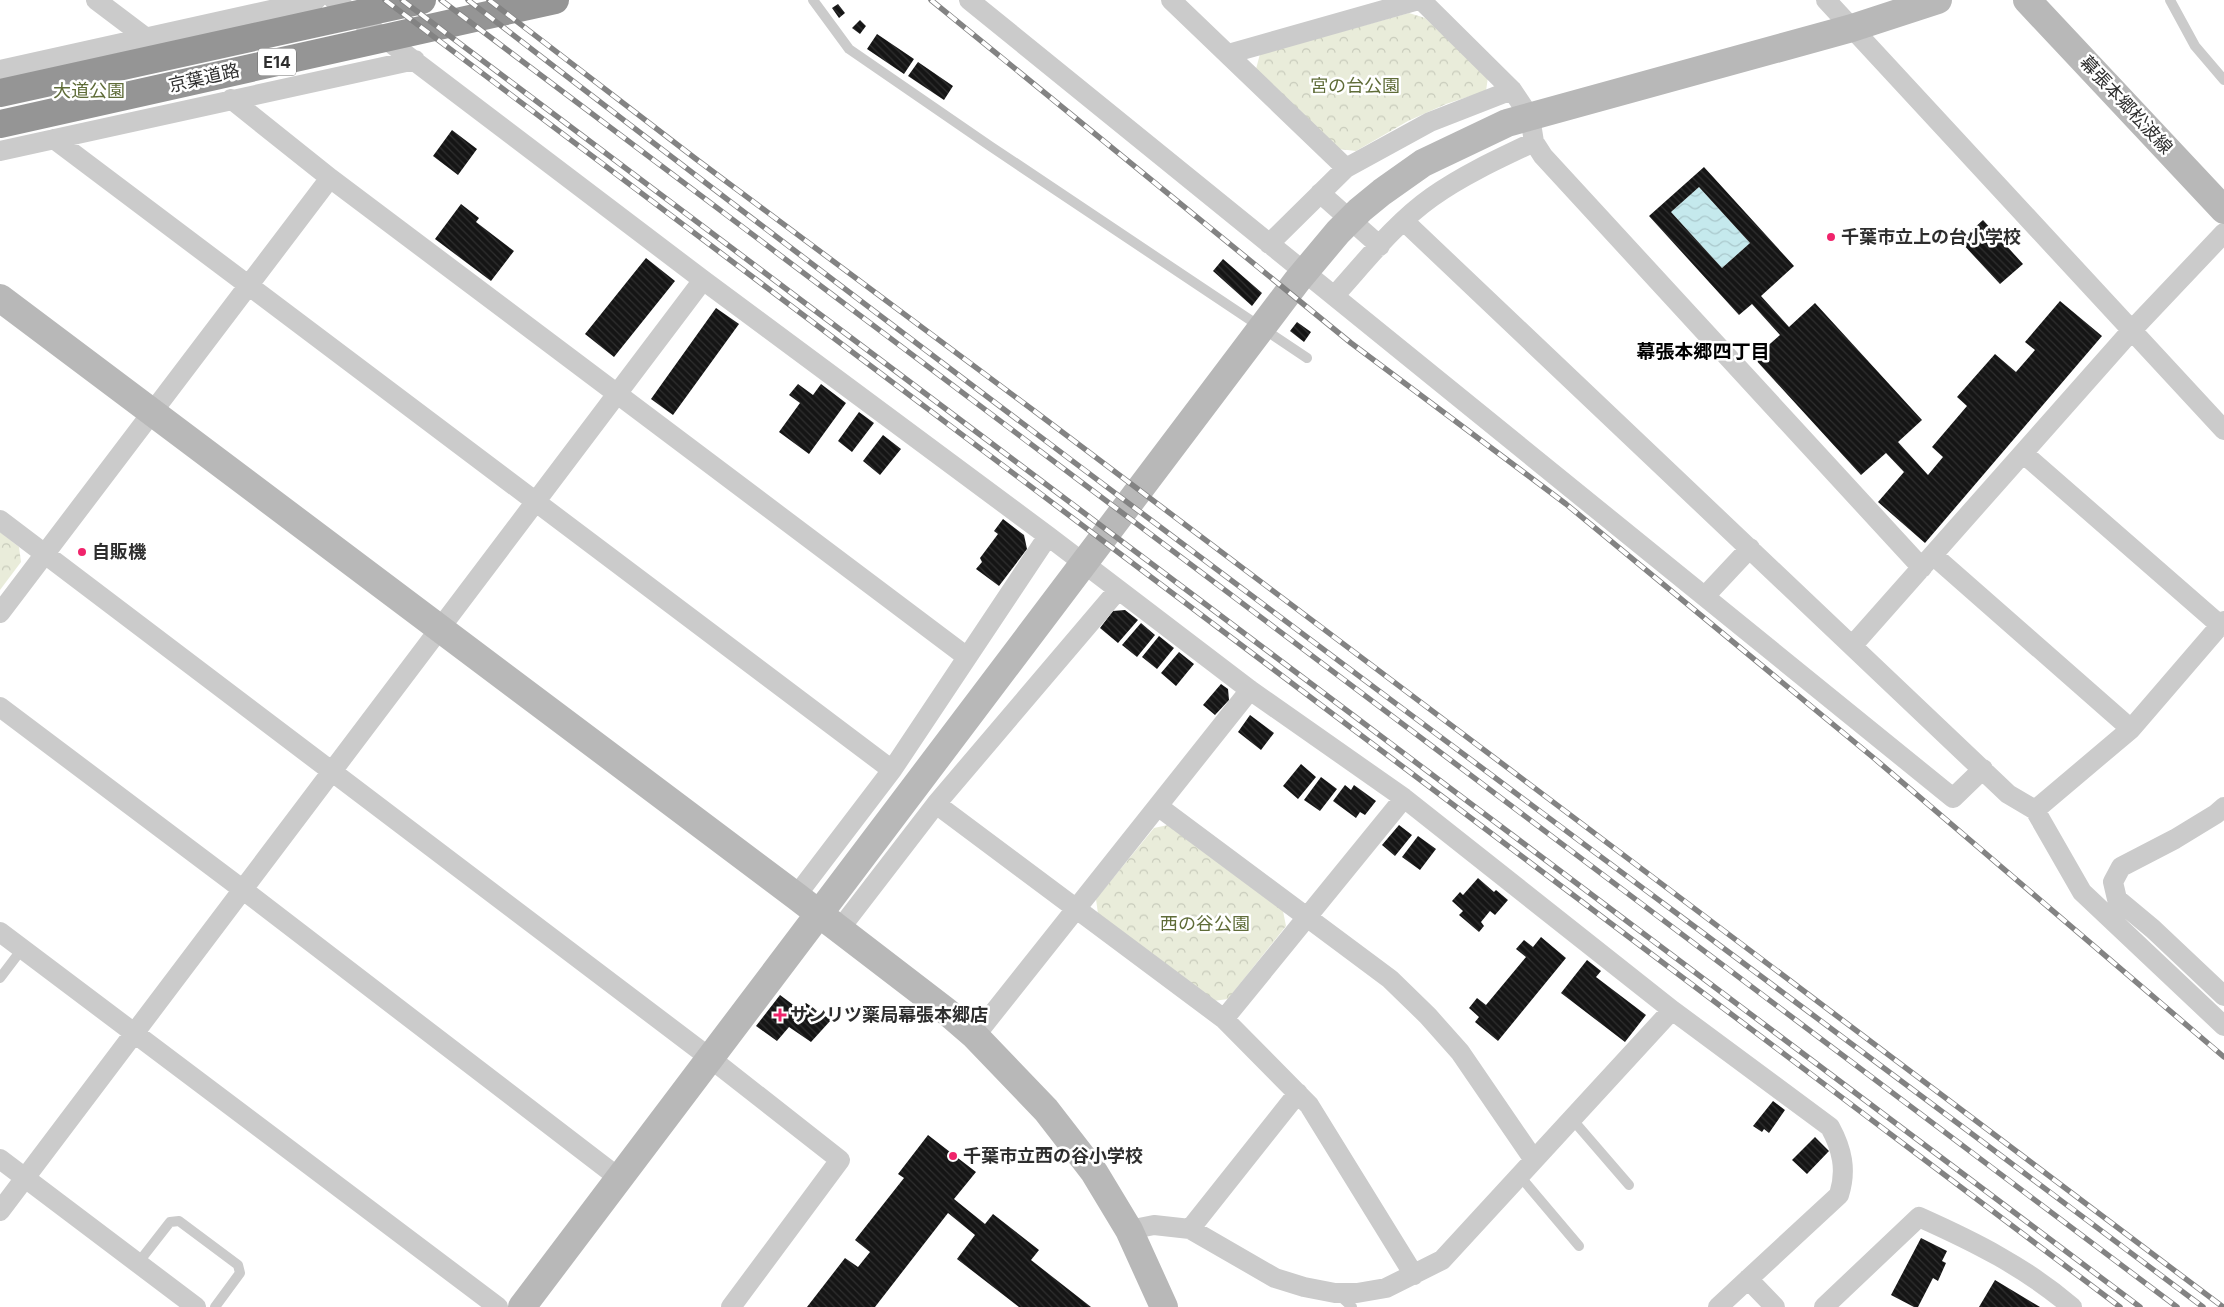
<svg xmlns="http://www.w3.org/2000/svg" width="2224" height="1307" font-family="Inter,'Noto Sans JP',sans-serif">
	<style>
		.park { fill: url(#park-crowns) }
		.water { fill: url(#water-waves) }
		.building { fill: url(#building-back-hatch); fill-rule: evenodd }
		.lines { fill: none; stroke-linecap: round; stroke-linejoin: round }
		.lane { stroke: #cbcbcb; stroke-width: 10 }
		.street { stroke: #cbcbcb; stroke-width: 20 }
		.secondary { stroke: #b8b8b8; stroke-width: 28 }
		.highway { stroke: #959595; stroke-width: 28 }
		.rail-casing { stroke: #838383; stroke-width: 5.5 }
		.rail { stroke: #fff; stroke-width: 4; stroke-dasharray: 11; stroke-linecap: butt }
		.poi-dot { fill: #f0246b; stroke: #fff; stroke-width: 2 }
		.labels { text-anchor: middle; stroke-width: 5; stroke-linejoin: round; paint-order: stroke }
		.shield { fill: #fff; stroke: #6d6d6d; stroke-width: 1 }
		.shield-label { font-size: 16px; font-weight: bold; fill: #2e2e2e }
		.street-label { font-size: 18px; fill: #2e2e2e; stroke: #fff }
		.park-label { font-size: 18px; fill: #5f6c38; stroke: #fff }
		.poi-label { font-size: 18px; font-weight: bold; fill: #2e2e2e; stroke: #fff; text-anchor: start }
		.neighbourhood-label { font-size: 19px; font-weight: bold; fill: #000; stroke: #fff }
	</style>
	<defs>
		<pattern id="park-crowns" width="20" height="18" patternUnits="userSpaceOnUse" patternTransform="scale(1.25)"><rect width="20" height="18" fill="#e9ecda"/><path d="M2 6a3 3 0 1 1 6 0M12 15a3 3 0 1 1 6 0" fill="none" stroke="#c8cbbb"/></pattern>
		<pattern id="water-waves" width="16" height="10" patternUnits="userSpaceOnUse" patternTransform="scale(1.25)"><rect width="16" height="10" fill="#c5e9ed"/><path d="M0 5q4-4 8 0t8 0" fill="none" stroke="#aac8cc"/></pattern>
		<pattern id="building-back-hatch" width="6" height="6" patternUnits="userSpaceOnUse" patternTransform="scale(1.25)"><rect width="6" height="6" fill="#151515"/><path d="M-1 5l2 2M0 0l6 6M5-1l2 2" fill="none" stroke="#2f2f2f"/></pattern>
	</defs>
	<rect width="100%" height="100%" fill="#fff"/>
	<!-- park -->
	<path class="park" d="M1409 13 1425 18 1488 77 1486 91 1446 104 1408 121 1356 151 1339 149 1256 69 1260 54Z
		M0 532 19 547 21 562 0 590Z
		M1168 825 1283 911 1286 926 1228 999 1213 1001 1098 914 1096 899 1154 828Z"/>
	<!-- water -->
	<path class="water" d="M1699 187 1750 243 1722 268 1671 212Z"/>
	<!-- building -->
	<path class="building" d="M838 4 845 13 839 18 832 8Z
		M860 20 866 26 860 34 852 28Z
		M877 34 914 59 904 74 867 49Z
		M918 62 953 86 944 100 908 76Z
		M452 130 477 149 458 175 433 156Z
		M1704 167 1794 266 1761 296 1789 327 1815 303 1922 420 1898 442 1928 475 1943 457 1932 447 1967 406 1957 397 1995 354 2016 372 2035 350 2025 342 2060 301 2102 336 1925 543 1878 502 1904 472 1886 453 1861 475 1754 358 1780 335 1752 304 1739 315 1649 216ZM1699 187 1750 243 1722 268 1671 212Z
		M461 204 479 218 476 222 514 251 491 281 435 239Z
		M1983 220 2023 264 2000 284 1960 241Z
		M646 258 675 281 614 357 585 334Z
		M1223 259 1262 293 1252 306 1213 271Z
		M716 308 739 324 673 415 651 399Z
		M1297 322 1311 332 1304 342 1290 331Z
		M798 384 813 395 821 384 846 403 809 454 779 432 800 403 789 395Z
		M859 412 874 423 852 452 838 441Z
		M883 435 901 449 880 475 863 461Z
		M1003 519 1024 535 1027 549 999 586 976 569 982 562 980 558 998 534 994 531Z
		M1125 610 1138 620 1118 643 1100 628 1113 611Z
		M1141 623 1155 635 1137 657 1122 645Z
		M1159 636 1174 648 1157 669 1142 657Z
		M1179 652 1194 664 1176 686 1161 673Z
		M1221 684 1228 689 1229 700 1215 715 1203 705Z
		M1250 715 1274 733 1261 750 1238 732Z
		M1301 764 1316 777 1298 799 1283 786Z
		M1321 777 1337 789 1320 811 1304 800Z
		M1345 785 1351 790 1354 785 1376 801 1365 815 1360 812 1356 818 1333 801Z
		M1399 825 1412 835 1395 856 1382 845Z
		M1418 836 1436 849 1420 870 1402 857Z
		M1478 878 1494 892 1496 890 1508 900 1495 915 1490 911 1481 922 1484 926 1479 932 1459 915 1463 911 1452 901 1460 892 1463 895Z
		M1541 937 1566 958 1498 1041 1475 1022 1479 1017 1469 1008 1477 998 1486 1005 1526 957 1516 949 1524 940 1533 947Z
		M1587 960 1601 971 1596 977 1646 1015 1625 1042 1561 993Z
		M780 995 800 1010 806 1003 831 1020 811 1042 789 1027 777 1041 756 1026Z
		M1773 1101 1785 1110 1769 1133 1764 1129 1762 1132 1753 1126Z
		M928 1135 976 1172 954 1199 985 1224 993 1214 1039 1250 1031 1260 1091 1307H1019L957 1259 975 1235 948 1213 875 1307H807L845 1258 858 1267 870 1252 855 1240 904 1178 898 1174Z
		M1815 1137 1829 1151 1807 1174 1792 1160Z
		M1921 1238 1947 1251 1942 1261 1946 1263 1938 1281 1933 1278 1918 1307H1914L1891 1295Z
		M1995 1280 2040 1307H1979Z"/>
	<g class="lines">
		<!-- lane -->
		<path class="lane" d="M813 0 849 49 990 146 1307 358
			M2170 0 2195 46 2224 80
			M0 978 22 949
			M1572 1119 1629 1185
			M1519 1175 1579 1246
			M138 1263 170 1222 179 1221 238 1265 240 1273 215 1307
			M1338 1294 1352 1307"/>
		<!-- street -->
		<path class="street" d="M96 0 145 37
			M334 0 703 280 1048 536 1250 690 1404 798 1672 1010 1830 1127C1842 1149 1847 1170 1839 1195L1718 1307
			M969 0 1953 798 1983 769
			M1171 0 1346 168
			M1421 0 1512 90 1530 117 1534 142 1543 156 1922 568
			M1826 0 2224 430
			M1228 54 1419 0
			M0 70 316 0
			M231 99 330 178 967 657
			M54 139 892 770
			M0 151 415 60
			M1320 193 1380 246
			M1404 221 2008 794 2035 810 2082 892 2224 1026
			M1269 244 1346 168 1430 122 1512 90
			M1335 295C1365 262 1395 223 1432 197 1463 175 1500 158 1534 142
			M2024 454 2221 626
			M0 520 710 1058 840 1160 731 1307
			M1934 556 2131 729
			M1706 595 1750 548
			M0 613 330 178
			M1852 646 2132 330 2224 233
			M0 707 242 889 619 1178
			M936 804 1224 1019 1309 1105 1414 1275
			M1159 807 1390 979 1428 1016 1460 1052 1534 1160
			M2224 807 2216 814 2175 839 2121 867 2113 882 2117 899 2153 929 2224 996
			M2035 810 2131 729 2224 621
			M796 896 892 770 1048 536
			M839 930 936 804 1118 590
			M0 932 498 1307
			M1224 1019 1404 798
			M975 1036 1250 690
			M0 1159 196 1307
			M0 1211 703 280
			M1190 1229 1298 1093
			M1129 1230 1154 1225 1190 1229 1275 1278 1304 1287 1335 1293H1357L1386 1288 1442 1260 1672 1010
			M1748 1279 1775 1307
			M1824 1307 1919 1217C1975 1242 2025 1267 2072 1307"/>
		<!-- secondary -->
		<path class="secondary" d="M2027 0 2224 210
			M0 298 796 896 946 1011 975 1036 1046 1110 1094 1172 1129 1230 1164 1307
			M522 1307 1297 281 1338 232 1360 210 1382 192 1423 163 1507 123 1852 28 1938 0"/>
		<!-- highway -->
		<path class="highway" d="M0 93 422 0
			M0 124 555 0"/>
		<!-- rail casing -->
		<g class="rail-casing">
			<path id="rail" d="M385 0 2120 1307
				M402 0 2140 1307
				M441 0 2177 1307
				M468 0C1040 443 1624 872 2203 1307
				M489 0 696 159 1033 410 2223 1307
				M931 0 1351 343 1566 504 1875 759 2224 1057"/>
		</g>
		<!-- rail -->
		<use href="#rail" class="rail"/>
	</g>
	<!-- markers -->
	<g class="poi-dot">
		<circle cx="1831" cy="237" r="5"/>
		<circle cx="82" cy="552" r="5"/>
		<path d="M777.5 1007.5h5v5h5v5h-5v5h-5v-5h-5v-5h5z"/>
		<circle cx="953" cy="1156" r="5"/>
	</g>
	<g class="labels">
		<!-- shield labels -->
		<rect class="shield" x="258" y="48.5" width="38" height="27" rx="4"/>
		<g class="shield-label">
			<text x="277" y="68">E14</text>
		</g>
		<!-- street labels -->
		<g class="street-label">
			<text transform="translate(204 78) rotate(-13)" y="6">京葉道路</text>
			<text transform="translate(2126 105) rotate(47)" y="6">幕張本郷松波線</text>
		</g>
		<!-- park labels -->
		<g class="park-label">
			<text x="1355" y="92">宮の台公園</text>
			<text x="89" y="97">大道公園</text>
			<text x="1205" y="930">西の谷公園</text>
		</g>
		<!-- poi labels -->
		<g class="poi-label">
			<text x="1841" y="243">千葉市立上の台小学校</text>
			<text x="92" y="558">自販機</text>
			<text x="790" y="1021">サンリツ薬局幕張本郷店</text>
			<text x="963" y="1162">千葉市立西の谷小学校</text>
		</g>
		<!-- neighbourhood labels -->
		<g class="neighbourhood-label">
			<text x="1703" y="358">幕張本郷四丁目</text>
		</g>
	</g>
</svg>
